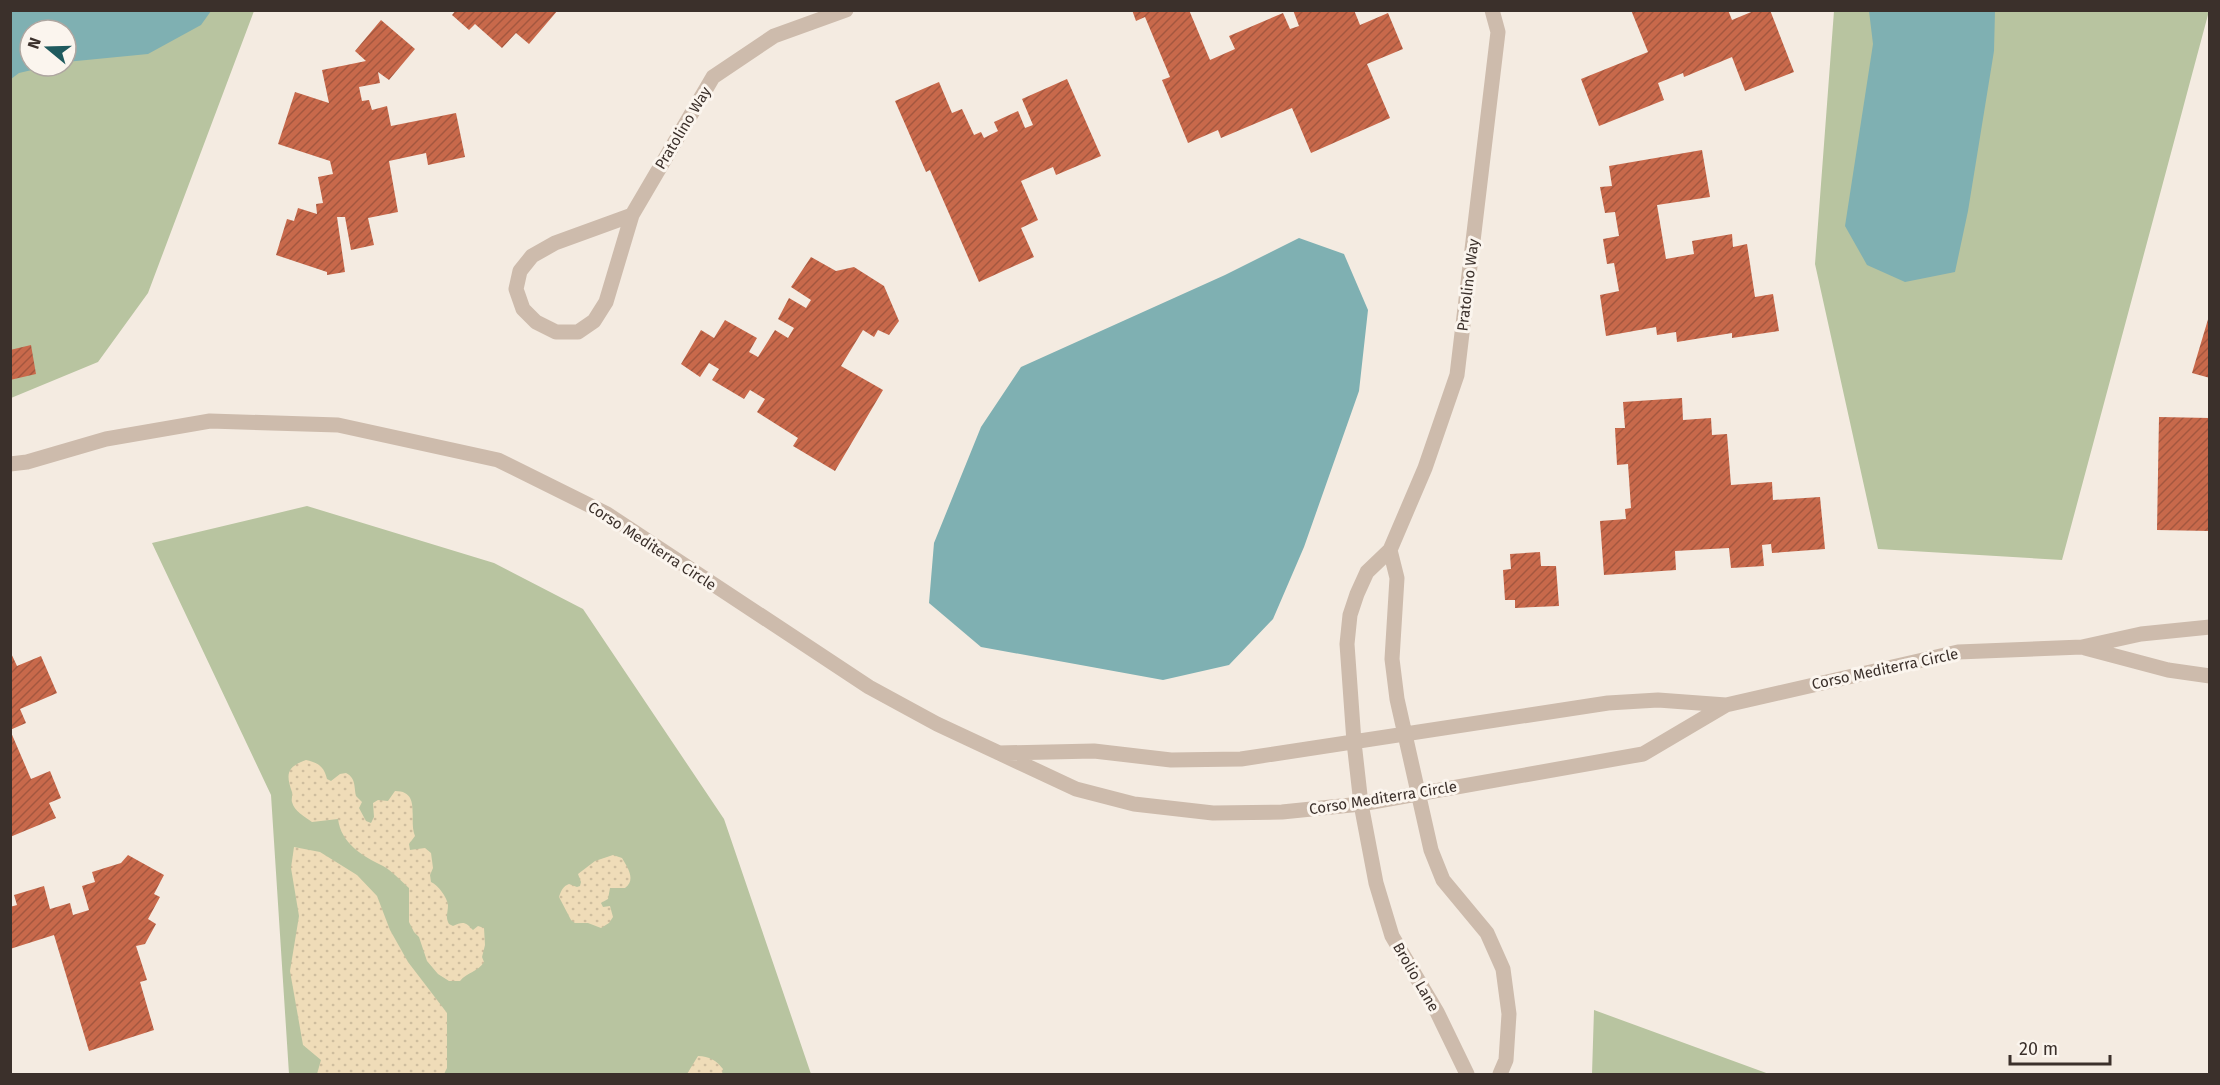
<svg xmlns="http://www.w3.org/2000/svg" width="2220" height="1085" font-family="'Fira Sans',sans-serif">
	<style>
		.green { fill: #b8c4a0; fill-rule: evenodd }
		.sand { fill: url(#sand-dots) }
		.water { fill: #7fb0b2 }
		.building { fill: url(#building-hatch) }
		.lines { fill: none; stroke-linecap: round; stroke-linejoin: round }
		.street { stroke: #cdbbac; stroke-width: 15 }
		.labels { text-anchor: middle; stroke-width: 6; stroke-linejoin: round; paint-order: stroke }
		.street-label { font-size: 15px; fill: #3b302b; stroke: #fbf5ee }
	</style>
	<defs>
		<pattern id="sand-dots" width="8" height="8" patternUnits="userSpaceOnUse" patternTransform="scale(1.5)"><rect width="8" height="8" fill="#efdcb8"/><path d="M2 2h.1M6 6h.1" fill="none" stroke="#cebd9e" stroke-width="1.8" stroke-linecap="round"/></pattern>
		<pattern id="building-hatch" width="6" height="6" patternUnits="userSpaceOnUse" patternTransform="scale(1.5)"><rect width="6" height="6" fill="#c8694b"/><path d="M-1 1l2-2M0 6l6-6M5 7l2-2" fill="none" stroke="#a4573f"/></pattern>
	</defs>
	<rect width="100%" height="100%" fill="#f4ebe1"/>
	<!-- green -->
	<path class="green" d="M11 11H254L148 293 98 362 11 398ZM30 30H66V66H30Z
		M1834 11H2209L2062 560 1878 549 1815 264Z
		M307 506 494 563 583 609 724 819 811 1074H289L271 795 152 543Z
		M1594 1010 1769 1074H1592Z"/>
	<!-- sand -->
	<path class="sand" d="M306 760C318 763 324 766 327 779L331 781 340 774 346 773C356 778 354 787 356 796L362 802 359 808 366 821 371 823 374 817 373 803 378 800 388 801 395 791C422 791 408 820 415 836L409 844 410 850 425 848 431 853 433 868 430 875 431 882C438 885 447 897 448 905 448 913 445 917 449 924L453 926C463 921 466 922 473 930L478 926 484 928 485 945 482 957 484 962C478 972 467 972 460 981H449L438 974 427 961 419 937 414 932 409 922V888C401 881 392 871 383 866 362 856 341 843 338 819L312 822C305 817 294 811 292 802 291 799 293 795 292 792 286 775 286 767 306 760Z
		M294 847 320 852 357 875 377 896 390 930 408 962 447 1013V1068L444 1074H317L321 1060 303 1045 290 971 299 916 291 868Z
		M613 855 622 858C628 868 636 880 625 888H610L608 899 601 903 603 907 610 906 613 917 609 923 601 928 588 923H575L571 920 559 897C561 891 563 886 569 884L577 887 580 886 581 882 578 874 595 861Z
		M698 1056C709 1056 717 1061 723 1069L722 1074H687Z"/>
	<!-- water -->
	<path class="water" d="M11 10H211V11L201 25 148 54 66 62V30H30V66H49L19 73 11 79Z
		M1869 11H1995L1994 51 1968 211 1955 272 1905 282 1867 265 1845 226 1873 44Z
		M1299 238 1344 254 1368 310 1359 391 1304 547 1273 619 1229 665 1163 680 981 647 929 603 934 543 981 427 1021 367 1225 275Z"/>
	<!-- building -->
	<path class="building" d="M456 10H558L529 44 516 33 502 48 475 24 469 30 452 15Z
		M1132 10H1189L1210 60 1235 49 1229 36 1283 13 1290 29 1299 26 1293 10H1354L1360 25 1388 13 1403 49 1367 64 1390 118 1311 153 1292 108 1221 138 1218 130 1188 143 1162 80 1170 77 1145 17 1136 21Z
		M1631 10H1728L1732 20 1756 10H1770L1794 72 1745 91 1732 57 1684 77 1683 73 1658 83 1664 100 1599 126 1581 79 1648 52Z
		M381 20 415 49 389 80 378 72 380 83 359 87 362 101 369 100 372 110 387 106 391 126 456 113 465 157 428 165 426 153 389 161 398 212 368 218 374 245 351 250 345 217H337L345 272 327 275V272L276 255 287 219 294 221 298 208 317 214 316 204 323 203 318 177 333 174 330 161 278 144 295 92 329 103 322 70 366 61 355 51Z
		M1067 79 1101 156 1056 175 1053 167 1021 181 1038 220 1021 228 1034 257 979 282 930 170 926 172 895 101 939 82 952 113 962 109 974 135 981 132 984 138 998 131 994 122 1018 111 1025 128 1033 125 1022 99Z
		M1702 150 1710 197 1657 205 1666 259 1694 254 1692 241 1732 234 1733 247 1747 244 1755 297 1773 294 1779 331 1732 338V333L1677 342 1676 332 1657 335 1656 327 1606 336 1600 295 1619 291 1614 263 1607 264 1603 239 1619 236 1615 212 1605 213 1600 187 1612 186 1609 166Z
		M811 257 836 271 854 267 884 286 899 321 889 335 878 330 874 337 863 330 841 366 883 390 835 471 793 446 798 438 757 412 765 399 750 390 744 399 712 380 719 369 709 363 700 377 681 364 701 330 714 338 725 320 757 338 749 352 758 357 775 330 788 338 794 328 778 319 789 298 806 308 811 300 791 287Z
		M2209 316H2210V378L2192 373Z
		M31 345 36 374 10 380V350Z
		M1682 398 1683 420 1711 418 1712 435 1727 434 1731 485 1772 482 1773 500 1820 497 1825 549 1772 553 1771 544 1762 545 1764 566 1731 568 1729 548 1675 551 1676 570 1604 575 1600 521 1626 519 1625 509 1631 508 1628 464 1617 465 1615 428H1625L1623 402Z
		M2159 417 2210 418V531L2157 530Z
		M1540 552 1541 566H1556L1559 606 1515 608V600H1505L1503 570 1511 569 1510 554Z
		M10 651 17 666 41 656 57 693 20 709 26 723 10 730Z
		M10 730 31 779 50 771 61 798 49 803 56 818 10 837Z
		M128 855 164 875 154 894 160 897 148 919 156 924 145 944 136 946 147 980 140 982 154 1030 89 1051 54 935 10 949V907L17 905 14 895 44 886 50 909 70 903 73 915 89 910 82 886 95 882 92 872 121 863Z"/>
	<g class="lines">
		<!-- street -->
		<path class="street" d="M632 215 555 243 532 256 520 271 516 289 523 309 536 322 556 332H578L594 321 606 302 632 215 713 77 774 36 846 10
			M10 464 27 462 106 439 210 421 338 425 498 460 607 514 869 687 937 724 1076 789 1134 804 1213 813 1282 812 1361 804 1643 754 1726 705 1658 700 1608 703 1241 759 1171 760 1094 751 999 753
			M1390 550 1397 578 1392 659 1397 699 1431 850 1443 880 1487 933 1503 969 1509 1014 1506 1060 1500 1074
			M2085 648 2168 670 2210 676
			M1726 705 1958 652 2082 647 2141 634 2210 627
			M1467 1074 1437 1012 1392 936 1376 883 1361 804 1354 742 1347 644 1350 615 1357 594 1367 572 1390 550 1425 468 1457 375 1498 32 1492 10"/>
	</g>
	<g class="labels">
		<!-- street labels -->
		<g class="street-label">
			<text transform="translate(683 128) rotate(-59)" y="5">Pratolino Way</text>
			<text transform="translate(1468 285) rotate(-83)" y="5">Pratolino Way</text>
			<text transform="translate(652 546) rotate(33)" y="5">Corso Mediterra Circle</text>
			<text transform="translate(1885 669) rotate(-12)" y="5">Corso Mediterra Circle</text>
			<text transform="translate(1383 798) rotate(-9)" y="5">Corso Mediterra Circle</text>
			<text transform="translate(1416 977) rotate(60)" y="5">Brolio Lane</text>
		</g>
	</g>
	<!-- border -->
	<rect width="2220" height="1085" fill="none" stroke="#3b302b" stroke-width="24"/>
	<!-- north arrow -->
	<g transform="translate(48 48) rotate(289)"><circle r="28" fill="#fbf5ee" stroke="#aea6a0" stroke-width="1.5"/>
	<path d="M0-4.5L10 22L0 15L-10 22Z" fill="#1f5a5e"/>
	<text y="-9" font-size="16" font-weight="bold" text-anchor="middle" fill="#3b302b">N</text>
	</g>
	<!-- scale -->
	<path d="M2010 1055v9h100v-9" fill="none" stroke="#3b302b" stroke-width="3"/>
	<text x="2019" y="1055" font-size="18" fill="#3b302b" stroke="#fbf5ee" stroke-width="4.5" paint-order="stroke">20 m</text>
</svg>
